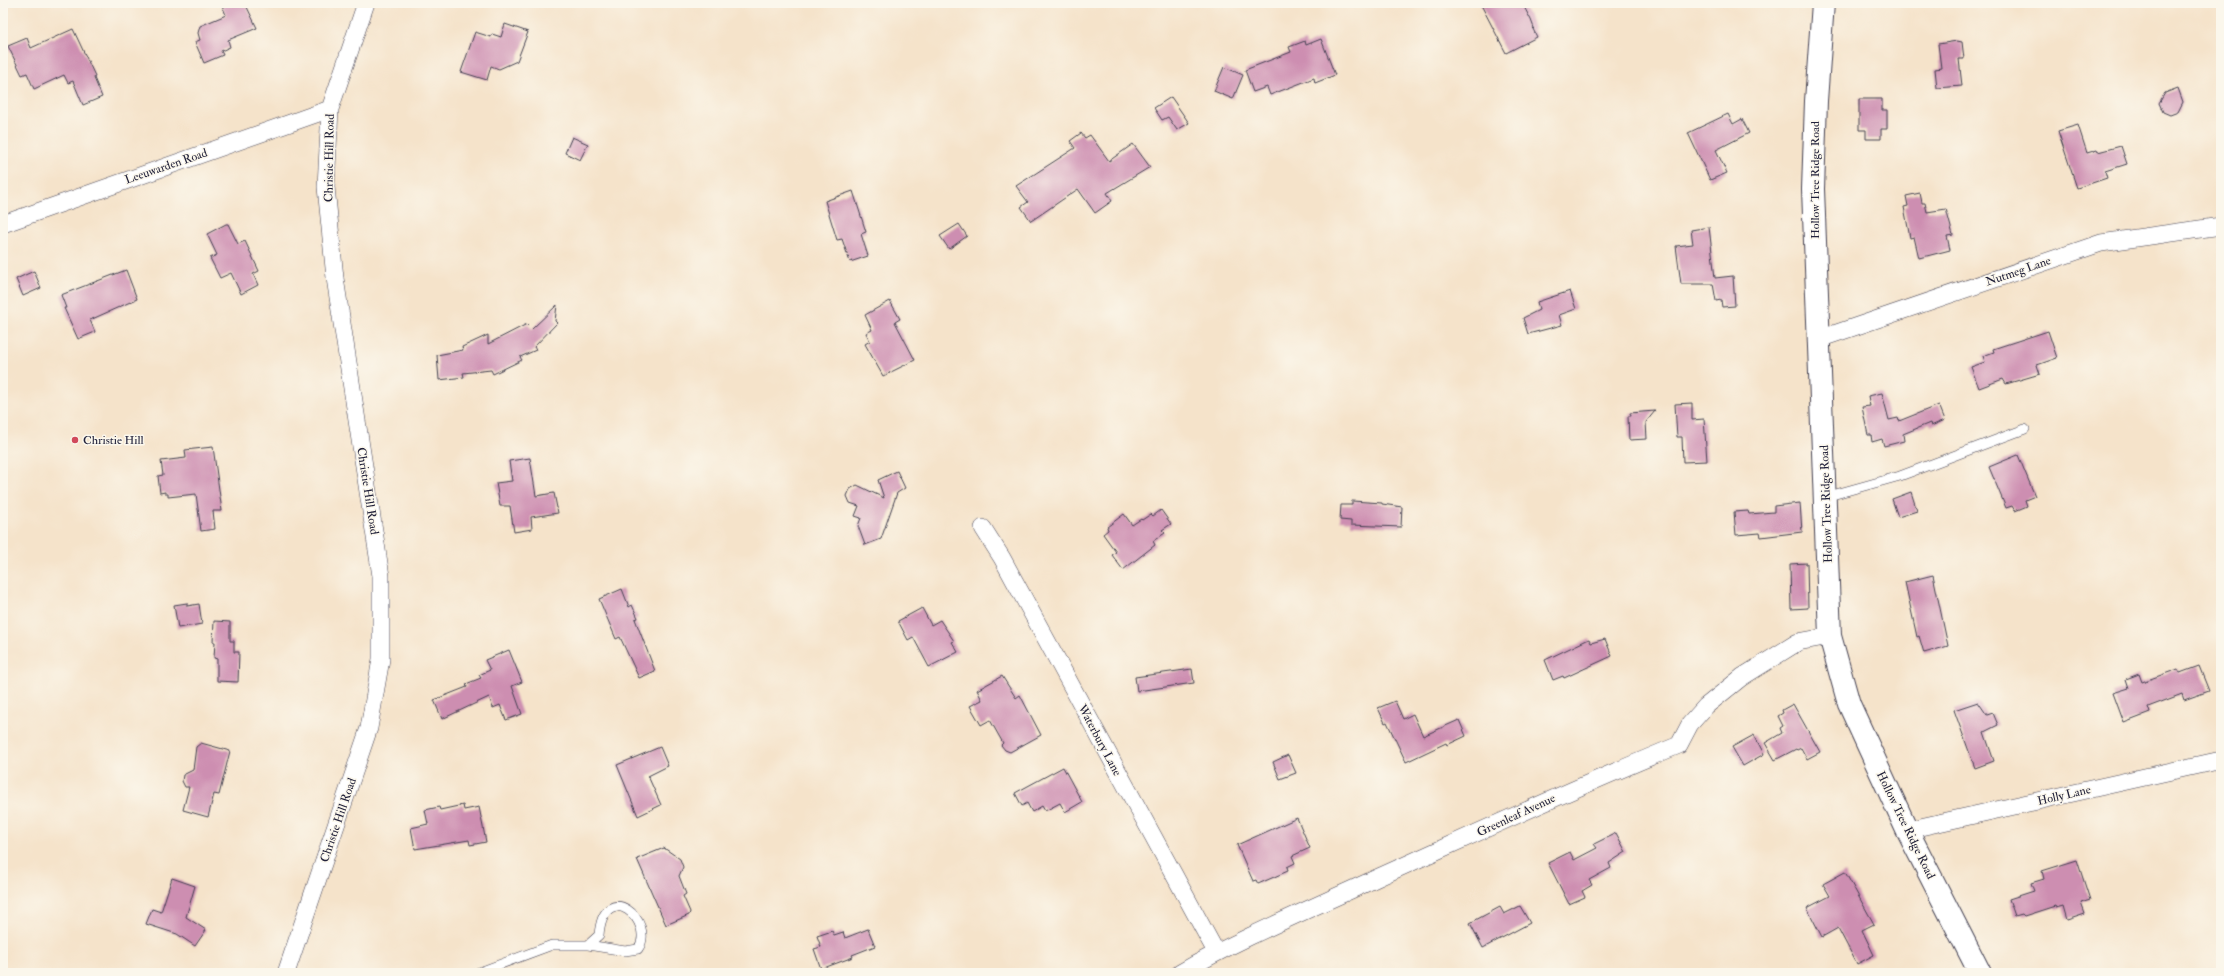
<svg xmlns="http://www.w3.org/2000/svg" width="2224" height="976" font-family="'IM FELL Double Pica',serif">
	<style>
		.building { fill: #cd8eb1 }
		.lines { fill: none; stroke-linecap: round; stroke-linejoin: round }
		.service-casing { stroke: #423f50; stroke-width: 10 }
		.minor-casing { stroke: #423f50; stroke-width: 18 }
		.tertiary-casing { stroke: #423f50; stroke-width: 24 }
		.service { stroke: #fff; stroke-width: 9 }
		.minor { stroke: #fff; stroke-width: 17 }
		.tertiary { stroke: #fff; stroke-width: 22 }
		.poi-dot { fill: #d1495b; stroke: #fbf7ec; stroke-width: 1.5 }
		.labels { text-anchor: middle; stroke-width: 3; stroke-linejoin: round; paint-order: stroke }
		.street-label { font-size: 12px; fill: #22223b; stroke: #fbf7ec }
		.poi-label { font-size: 12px; fill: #22223b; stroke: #fbf7ec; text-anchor: start }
	</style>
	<rect width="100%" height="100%" fill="#fbf7ec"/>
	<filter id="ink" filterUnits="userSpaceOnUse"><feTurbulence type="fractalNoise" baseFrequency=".025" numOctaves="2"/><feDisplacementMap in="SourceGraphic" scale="8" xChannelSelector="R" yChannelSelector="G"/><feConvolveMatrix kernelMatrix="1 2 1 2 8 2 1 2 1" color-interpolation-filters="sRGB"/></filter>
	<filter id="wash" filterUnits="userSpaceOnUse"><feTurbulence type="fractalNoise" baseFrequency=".012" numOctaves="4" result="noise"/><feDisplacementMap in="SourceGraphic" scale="16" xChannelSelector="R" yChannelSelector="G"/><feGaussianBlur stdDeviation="0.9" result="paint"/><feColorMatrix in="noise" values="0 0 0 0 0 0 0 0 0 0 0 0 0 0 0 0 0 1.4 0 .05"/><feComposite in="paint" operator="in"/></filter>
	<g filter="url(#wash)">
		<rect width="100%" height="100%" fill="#f5e3ca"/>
		<g id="blocks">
			<!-- building -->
			<path class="building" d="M221 3H245L257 28 228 40 230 47 221 51 223 55 204 63 195 42 200 40 198 33 200 26 226 15Z
				M1480 3H1522L1531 20 1534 28 1533 29 1537 37 1506 53Z
				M505 24 528 32 517 61 499 69 491 66 487 80 461 72 475 32 491 37 492 34 501 37Z
				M73 29 95 76 94 78 102 97 83 105 73 81 68 83 64 75 34 89 27 73 22 75 8 46 27 38 31 48Z
				M1321 39 1335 75 1315 83 1314 78 1270 95 1267 87 1253 92 1245 70 1291 52 1289 47 1305 41 1306 45Z
				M1957 41 1962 42 1964 59H1959L1962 86 1937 88 1935 69 1941 68 1938 44Z
				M1224 67 1243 75 1233 99 1214 91Z
				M2178 88 2183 102 2178 112 2170 115 2163 112 2159 103 2165 93Z
				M1171 97 1189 123 1177 130 1168 117 1162 120 1154 108Z
				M1859 99H1882V110H1887V129H1881V139H1866V130H1859Z
				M1728 114 1733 124 1742 119 1749 133 1716 150 1727 173 1710 180 1688 133Z
				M2078 125 2087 153 2097 150 2098 152 2121 146 2127 164 2105 171 2107 178 2077 188 2058 131Z
				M1081 133 1085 138 1090 135 1109 161 1133 144 1150 167 1107 193 1112 201 1095 213 1078 189 1031 221 1021 207 1028 202 1016 186 1075 148 1070 141Z
				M572 137 588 144 580 160 565 153Z
				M853 191 866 232 861 234 868 256 850 262 842 239 837 240 825 201Z
				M1920 193 1922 203H1925L1927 212 1946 209 1953 235 1947 236 1950 250 1919 258 1914 237 1910 238 1904 207 1908 206 1906 196Z
				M226 224H228L238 244 245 241 259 271 253 274 258 285 241 294 231 273 220 278 210 258 217 255 207 234Z
				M959 224 967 236 949 249 940 236Z
				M1709 227 1715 278 1733 276 1735 306 1722 307 1721 300 1716 301 1713 284H1681L1676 246 1693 244 1691 230Z
				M126 270 137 299 90 320 95 332 78 339 64 308H66L61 295Z
				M34 271 41 288 23 296 16 279Z
				M1570 291 1576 309 1559 315 1562 325 1528 334 1523 318 1539 310 1537 302Z
				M890 301 900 319 895 322 915 360 883 376 865 344 870 341 866 333 872 330 865 315Z
				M557 305 555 321 557 323 534 347 536 350 520 357 522 360 493 374 491 370 463 373 464 377 439 380 437 355 463 350 462 347 488 335V344L527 324 532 329Z
				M2048 331 2057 358 2037 365 2040 374 2006 384 2003 379 1979 388 1971 367 1985 362 1983 356 1994 352 1993 349Z
				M1882 393 1889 420 1898 418 1899 421 1939 405 1945 420 1931 426 1930 423 1903 434 1904 441 1884 446 1882 439 1872 442 1871 435H1868L1862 407 1870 406 1868 396Z
				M1692 403V420L1704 419 1707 461 1683 462 1682 437H1677L1675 404Z
				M1655 411 1646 422 1647 439 1629 440 1628 416H1631L1630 413Z
				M213 447 222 511H213L215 529 201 531 196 494 168 497V494H165V492L160 493 158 476 163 475 161 461 186 458 185 450Z
				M2018 455 2035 496 2025 500 2027 506 2015 511 2012 506 2006 508 1989 467Z
				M530 458 536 496 554 493 558 513 531 517 532 529 514 532 510 506H500L496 483 512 481 509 461Z
				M897 471 905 488 897 493 881 539 865 545 858 526 861 518 855 516 859 506 850 503 847 496 850 489 857 485 884 498 878 480Z
				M1911 492 1917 511 1898 517 1892 499Z
				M1352 501 1382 503V504L1402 507 1401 527 1351 525V521L1340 520 1341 505H1352Z
				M1800 503 1802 532 1761 537 1760 533 1736 535 1734 512 1748 511 1749 514 1774 512V506Z
				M1161 510 1171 524 1162 530 1165 533 1153 541 1155 545 1123 570 1112 555 1116 552 1103 534 1108 530 1107 527 1124 514 1132 525 1141 519 1142 520 1151 514 1153 516Z
				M1807 563 1808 608 1791 609 1790 564Z
				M1933 575 1948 646 1924 653 1919 636 1917 637 1905 582Z
				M622 589 629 607 632 605 638 618 635 619 655 671 639 678 620 637 616 639 599 599Z
				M187 603V606L199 604 202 624 178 628 174 605Z
				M922 608 931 625 940 620 954 641 952 642 958 652 929 667 913 637 908 640 898 621Z
				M214 621 230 622V641H234V652H239L238 682 217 681V659L214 658 215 642H213Z
				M1589 639 1591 643 1605 639 1612 656 1564 678 1563 676 1553 680 1545 660Z
				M509 650 522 682 512 686 522 714 506 720 500 705 493 708 489 697 442 719 434 700 467 687 466 684 481 678 479 675 490 670 485 660Z
				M2199 666 2209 691 2184 700 2182 694 2148 707 2150 713 2124 723 2113 693 2129 688 2126 679 2139 674 2142 682 2178 669 2180 673Z
				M1192 669 1194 683 1137 691 1135 677Z
				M1002 676 1016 698 1020 695 1041 735 1010 752 1005 750 1001 745 1003 743 990 720 981 725 970 706 982 700 977 690Z
				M1395 701 1403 719 1413 714 1423 736 1459 720 1466 736 1447 745 1446 743 1406 762 1387 722 1385 723 1378 708Z
				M1978 702 1987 715 1993 713 1998 725 1984 732 1994 761 1975 768 1954 710Z
				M1793 704 1820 752 1807 759 1801 748 1797 750 1796 749 1775 760 1765 743 1782 733 1780 728 1783 726 1778 716 1783 713 1782 710Z
				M1754 735 1764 754 1743 766 1732 747Z
				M201 743 230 751 219 795 214 794 208 817 183 810 189 787H185L182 781 183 775 193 770 196 747Z
				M660 747 668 766 648 776 661 805 638 816 617 765Z
				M1288 755 1296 773 1280 779 1273 762Z
				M1063 767 1082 802 1065 812 1060 803 1045 811 1042 806 1032 812 1027 803 1022 806 1015 793Z
				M463 805 464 810 479 807 486 842 470 845 469 840 415 849 411 828 428 824 425 810 439 807 440 810Z
				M1297 818 1310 848 1292 856 1295 863 1287 867 1288 871 1258 884 1256 880 1253 881 1237 845Z
				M1616 833 1626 852 1609 863 1611 868 1589 880 1592 885 1582 891 1585 897 1569 904 1548 863 1570 852 1574 860 1597 848 1594 844Z
				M664 848 680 859 683 867 679 876 686 894 683 896 690 912 689 915 666 925 637 859Z
				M2077 860 2090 900 2081 903 2085 914 2067 920 2063 906 2056 908 2055 906 2024 916 2022 914 2015 916 2009 899 2034 891 2031 883 2044 879 2042 871Z
				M1845 872 1874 924 1862 930 1874 955 1857 964 1838 928 1822 937 1807 908 1830 896 1823 884Z
				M172 878 195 886 186 917 206 930 195 946 177 934 146 924 152 909 161 912Z
				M1520 906 1530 923 1483 948 1470 923 1500 907 1504 914Z
				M868 929 875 946 852 955 853 957 821 969 814 949 821 947 817 936 832 931 834 935 843 932 845 938Z"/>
		</g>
	</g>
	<g filter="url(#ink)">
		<use href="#blocks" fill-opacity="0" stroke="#423f50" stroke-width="1"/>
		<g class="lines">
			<!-- service casing -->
			<g class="service-casing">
				<path id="service" d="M1825 497 1900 476 2025 429
					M477 973 552 945H588L625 951 638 949C657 922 604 876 599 935L588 945"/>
			</g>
			<!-- minor casing -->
			<g class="minor-casing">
				<path id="minor" d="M3 224 330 109
					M1819 339 2101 243 2221 226
					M983 528 1002 558 1216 952
					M1907 830 2221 760
					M286 973 369 728 381 659V576L335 278 326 187 330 109 366 3
					M1180 973C1244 936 1313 908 1379 877 1479 832 1578 786 1679 745L1690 724 1706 706 1742 677 1798 642 1830 636"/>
			</g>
			<!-- tertiary casing -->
			<g class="tertiary-casing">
				<path id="tertiary" d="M1823 3 1816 101 1813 189 1830 636 1849 704 1907 830 1980 973"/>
			</g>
			<!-- service -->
			<use href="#service" class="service"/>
			<!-- minor -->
			<use href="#minor" class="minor"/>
			<!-- tertiary -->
			<use href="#tertiary" class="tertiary"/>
		</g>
	</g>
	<!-- markers -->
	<circle class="poi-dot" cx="75" cy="440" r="4"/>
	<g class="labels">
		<!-- street labels -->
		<g class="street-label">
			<text transform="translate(329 158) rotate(-89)" y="4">Christie Hill Road</text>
			<text transform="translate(166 166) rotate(-19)" y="4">Leeuwarden Road</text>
			<text transform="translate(1815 180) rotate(-90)" y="4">Hollow Tree Ridge Road</text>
			<text transform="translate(2018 271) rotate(-19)" y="4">Nutmeg Lane</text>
			<text transform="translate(368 491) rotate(81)" y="4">Christie Hill Road</text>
			<text transform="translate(1826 504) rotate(-92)" y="4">Hollow Tree Ridge Road</text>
			<text transform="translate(1100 740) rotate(62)" y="4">Waterbury Lane</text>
			<text transform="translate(2064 795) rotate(-13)" y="4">Holly Lane</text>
			<text transform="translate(1516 815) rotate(-25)" y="4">Greenleaf Avenue</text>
			<text transform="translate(338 820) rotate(-71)" y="4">Christie Hill Road</text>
			<text transform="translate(1906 825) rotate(64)" y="4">Hollow Tree Ridge Road</text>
		</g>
		<!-- poi labels -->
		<g class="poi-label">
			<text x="83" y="444">Christie Hill</text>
		</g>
	</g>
	<!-- margin -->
	<rect width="2224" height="976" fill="none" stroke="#fbf7ec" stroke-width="16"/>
</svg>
